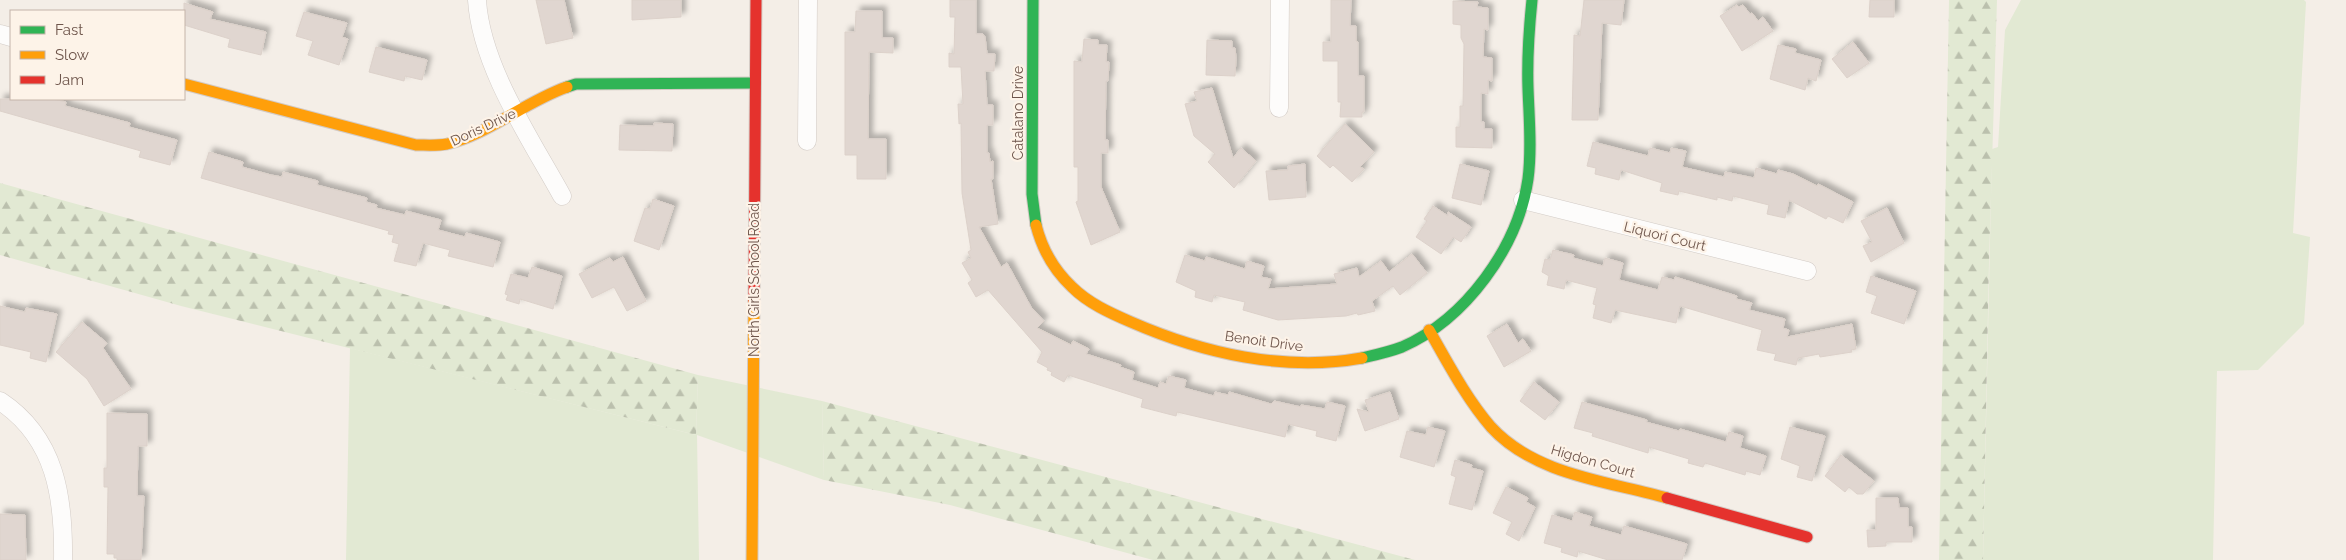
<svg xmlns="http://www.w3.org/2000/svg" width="2346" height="560" font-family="Raleway,sans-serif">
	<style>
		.grass { fill: #e2e9d3 }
		.forest { fill: url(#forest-firs) }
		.building { fill: #e0d6d0; stroke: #dcd1ca; filter: url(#shadow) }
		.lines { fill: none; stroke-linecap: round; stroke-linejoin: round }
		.street-casing { stroke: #d2cbc6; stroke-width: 19 }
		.fast-casing { stroke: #d3cac4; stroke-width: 13 }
		.slow-casing { stroke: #d3cac4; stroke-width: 13 }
		.jam-casing { stroke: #d3cac4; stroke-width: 13 }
		.street { stroke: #fdfcfb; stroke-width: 18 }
		.fast { stroke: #30b455; stroke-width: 11 }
		.slow { stroke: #ff9f0a; stroke-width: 11 }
		.jam { stroke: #e5322d; stroke-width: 11 }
		.labels { text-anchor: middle; stroke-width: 4.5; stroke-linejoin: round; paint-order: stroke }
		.street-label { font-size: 14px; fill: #6e554b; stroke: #fdf3e8 }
	</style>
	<defs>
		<pattern id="forest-firs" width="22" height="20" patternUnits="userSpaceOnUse" patternTransform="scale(1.25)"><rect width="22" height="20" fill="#e2e9d3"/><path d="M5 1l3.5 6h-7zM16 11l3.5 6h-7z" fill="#bbc0ad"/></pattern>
		<filter id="shadow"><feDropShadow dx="4.5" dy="-4.5" stdDeviation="2.5" flood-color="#0004"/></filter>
	</defs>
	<rect width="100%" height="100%" fill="#f4eee7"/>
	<!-- grass -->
	<path class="grass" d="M2021 0H2304L2306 2 2293 233 2310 237 2304 324 2258 370 2217 371 2213 560H1983L1992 149 1998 147 2005 30Z
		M350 348 696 435 698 375 822 401 824 480 697 435 699 560H346Z"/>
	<!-- forest -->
	<path class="forest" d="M1949 0H1997L1989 263 1983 560H1939Z
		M0 183 698 375 696 435 181 306 0 255Z
		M822 401 1415 560H1153L950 505 824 480Z"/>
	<!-- building -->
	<path class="building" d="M536 0H564L573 38 546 44Z
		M632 0H681V17L632 20Z
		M950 0H976V34H983L985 37 987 54H995L994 71H985L987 105H993V125H987V153H989L990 162 993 161V179H991L998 224 979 227 1001 267 1007 263 1031 307 1044 321 1037 328 1071 345 1073 341 1089 349 1086 354 1121 365 1120 367 1134 372 1132 380 1158 388 1160 382 1166 384 1169 376 1186 380 1184 388 1214 396 1215 392 1228 395 1229 392 1271 404 1274 401 1301 407V405L1325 409 1327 402 1345 406 1336 441 1316 436 1317 431 1288 424 1285 437 1177 412 1176 416 1141 407 1143 399 1068 375 1064 382 1051 375 1052 372 1047 370 1048 368 1037 362 1042 352 988 290 976 297 968 283 972 280 962 263 971 258 968 252 971 250 962 193 961 123 959 124 958 104H963L961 67H949V53L954 54 955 17H950Z
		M1331 0H1351L1350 26H1356V41L1358 42V76H1364V112H1362V117H1340L1341 102H1338V61H1323V42H1331Z
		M1584 0H1624L1621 25 1602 23 1598 120H1572L1574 35 1580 36Z
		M1870 0H1894V17H1869Z
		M1453 1 1478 2 1477 7 1488 8V30L1484 29 1483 57 1492 58V81L1488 80V94L1481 93V122H1484V129H1492V148L1456 147V127H1460V106H1463L1464 44 1461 38V25L1453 24Z
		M184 3 213 12 210 19 266 32 261 55 228 47 230 39 184 25Z
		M1737 5 1739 7 1743 5 1750 14 1752 13 1758 21 1763 17 1773 31 1742 51 1720 16Z
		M856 11H882V38H893V53L869 52 868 139H886V179H857V155H845V32H855Z
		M304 12 347 23 342 37 348 39 339 65 308 55 313 41 296 36Z
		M1084 39 1098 40V45H1107L1106 62H1109L1108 81H1106L1105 140H1108V153H1101V187L1120 232 1091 245 1076 202 1078 201V167H1074V61L1082 62Z
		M1207 40 1232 41V48H1235L1236 58 1235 76 1206 75Z
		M1853 42 1869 63 1847 78 1832 59Z
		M1778 45 1796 49 1795 53 1821 60 1816 81 1808 78 1805 90 1770 79Z
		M376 47 427 60 422 80 405 76 404 81 369 72Z
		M1212 88 1233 158 1241 148 1256 161 1234 188 1208 162 1215 154 1194 136 1185 104 1197 101 1194 92Z
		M0 99H53L66 102 65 106 130 123 129 127 177 140 170 165 139 157 141 151 0 111Z
		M654 123 673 124 672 151 619 150 620 125 654 126Z
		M1345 124 1374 152 1360 167 1364 169 1352 182 1333 165 1330 168 1317 156Z
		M1593 142 1648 156 1650 148 1670 153 1671 148 1686 151 1682 167 1724 177 1725 172 1754 178 1756 168 1777 174 1778 170 1793 174 1817 186 1818 184 1853 202 1843 223 1828 216 1826 219 1789 200 1785 218 1767 214 1769 205 1733 196 1732 201 1717 197V200L1679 191 1678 195 1660 191 1662 183 1621 170 1619 180 1595 174 1596 168 1587 166Z
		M209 152 243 162 242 167 271 175 282 177 283 172 318 181 317 185 367 198 366 202 377 205 376 208 405 215 406 211 441 220 438 230 465 237 466 233 500 242 493 267 448 256 450 250 423 243 416 266 394 261 399 244 392 242 394 235 388 234 389 231 201 178Z
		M1305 164 1306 197 1269 200 1266 171 1288 170V166Z
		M1460 164 1489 171 1481 205 1452 198Z
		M653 199 674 206 659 250 634 241 645 208 650 209Z
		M1433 206 1448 216V212L1471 227 1461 242 1453 237 1441 254 1416 237 1427 221 1424 219Z
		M1887 208 1904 243 1871 262 1863 246 1872 242 1861 221Z
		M1553 250 1574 255 1573 258 1603 266 1605 258 1623 263 1619 280 1658 290 1662 277 1674 280 1675 277 1737 296 1736 299 1752 303 1749 310 1785 319 1783 328 1789 330 1787 337 1852 324 1856 349 1851 350 1852 352 1820 357 1819 354 1798 358 1796 365 1774 360 1776 354 1757 350 1762 330 1680 306 1676 323 1615 310 1611 323 1593 318 1596 305 1593 304 1597 288 1566 280 1564 289 1547 285 1549 276 1542 272 1545 259 1550 260Z
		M1412 254 1427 273 1400 295 1393 286 1372 301 1375 311 1358 315 1357 313 1346 316 1278 320 1243 310 1245 302 1214 295 1212 302 1195 297 1196 291 1176 282 1185 255 1205 261 1206 257 1245 269 1247 261 1264 266 1261 277 1271 279 1268 289 1337 284 1334 274 1357 268 1359 277 1381 261 1389 272Z
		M623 257 646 301 627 311 614 287 592 298 579 274 610 258 613 262Z
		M532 267 562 276 553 309 520 299 519 304 506 300 508 295 505 294 511 274 528 278Z
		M1871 276 1916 291 1904 324 1871 313 1877 296 1866 292Z
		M0 306 25 312 26 308 57 314 46 362 30 358 31 352 0 345Z
		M82 322 107 343 103 348 131 389 104 406 87 379 56 352Z
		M1507 324 1518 343 1523 339 1531 351 1504 367 1487 336Z
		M1534 382 1559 402 1545 420 1520 401Z
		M1390 392 1399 419 1365 431 1357 409 1369 412 1365 400Z
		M1582 402 1647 420 1646 422 1679 431 1680 429 1726 442 1729 432 1743 436 1740 448 1766 456 1760 475 1746 471 1745 475 1705 463 1703 467 1688 463 1689 459 1649 447 1648 453 1592 436 1593 433 1574 428Z
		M107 413 147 414V446H138L137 496H144L141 560H117V558H114V554H107L108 487H104V468H107Z
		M1428 427 1445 431 1434 467 1400 457 1407 431 1426 435Z
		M1790 427 1825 436 1812 481 1797 477 1800 466 1781 459Z
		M1841 455 1874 481 1863 494H1857L1849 487 1845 492 1825 476Z
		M1455 460 1472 465 1471 468 1483 471 1472 510 1449 504 1456 477 1451 475Z
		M1506 487 1528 498 1526 502 1535 507 1519 541 1506 534 1512 522 1493 513Z
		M1876 498H1898L1899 508H1908V527H1912V542H1886V546L1868 547 1867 530H1876Z
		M1575 512 1592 517 1589 526 1621 535 1624 526 1687 544 1682 560H1608L1578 551 1577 557 1561 552 1562 548 1544 543 1552 515 1572 521Z
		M0 514 25 515 26 560H0Z"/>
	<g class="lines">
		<!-- street casing -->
		<g class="street-casing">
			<path id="street" d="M477 0C481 66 530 138 562 196
				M0 34 11 37
				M1279 108 1280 0
				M807 141 808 0
				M1523 200 1807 271
				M0 401C56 438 64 498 63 560"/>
		</g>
		<!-- fast casing -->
		<g class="fast-casing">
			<path id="fast" d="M1033 0 1032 194 1036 225
				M567 87 576 84 755 83
				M1362 358C1375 355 1389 352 1402 347 1466 319 1518 247 1528 179 1532 149 1529 118 1528 88 1527 58 1529 29 1532 0"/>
		</g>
		<!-- slow casing -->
		<g class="slow-casing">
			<path id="slow" d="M184 84 416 145C426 145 437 146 447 144 487 135 526 101 567 87
				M1036 225C1042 249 1054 270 1072 287 1088 303 1110 313 1131 322 1202 353 1284 372 1362 358
				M1429 330C1448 363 1466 398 1491 427 1535 475 1607 481 1667 498
				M752 560 754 301"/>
		</g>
		<!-- jam casing -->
		<g class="jam-casing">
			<path id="jam" d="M754 301 756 0
				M1667 498 1807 537"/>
		</g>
		<!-- street -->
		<use href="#street" class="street"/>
		<!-- fast -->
		<use href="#fast" class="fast"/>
		<!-- slow -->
		<use href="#slow" class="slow"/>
		<!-- jam -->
		<use href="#jam" class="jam"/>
	</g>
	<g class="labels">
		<!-- street labels -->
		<g class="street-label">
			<text transform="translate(1018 113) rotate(-90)" y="5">Catalano Drive</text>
			<text transform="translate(483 127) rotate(-25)" y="5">Doris Drive</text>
			<text transform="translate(1665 236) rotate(14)" y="5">Liquori Court</text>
			<text transform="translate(754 280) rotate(-90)" y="5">North Girls School Road</text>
			<text transform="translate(1264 341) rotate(8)" y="5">Benoit Drive</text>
			<text transform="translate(1593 461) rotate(16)" y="5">Higdon Court</text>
		</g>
	</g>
	<!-- legend -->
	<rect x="10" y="10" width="175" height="90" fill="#fdf3e8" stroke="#c4b4a9"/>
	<rect x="20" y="26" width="25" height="8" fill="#30b455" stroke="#c4b4a9"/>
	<text x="55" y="35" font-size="15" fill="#6e554b">Fast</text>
	<rect x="20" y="51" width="25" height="8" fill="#ff9f0a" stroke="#c4b4a9"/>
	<text x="55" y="60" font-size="15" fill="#6e554b">Slow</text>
	<rect x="20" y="76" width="25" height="8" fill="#e5322d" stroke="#c4b4a9"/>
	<text x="55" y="85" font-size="15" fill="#6e554b">Jam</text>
</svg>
